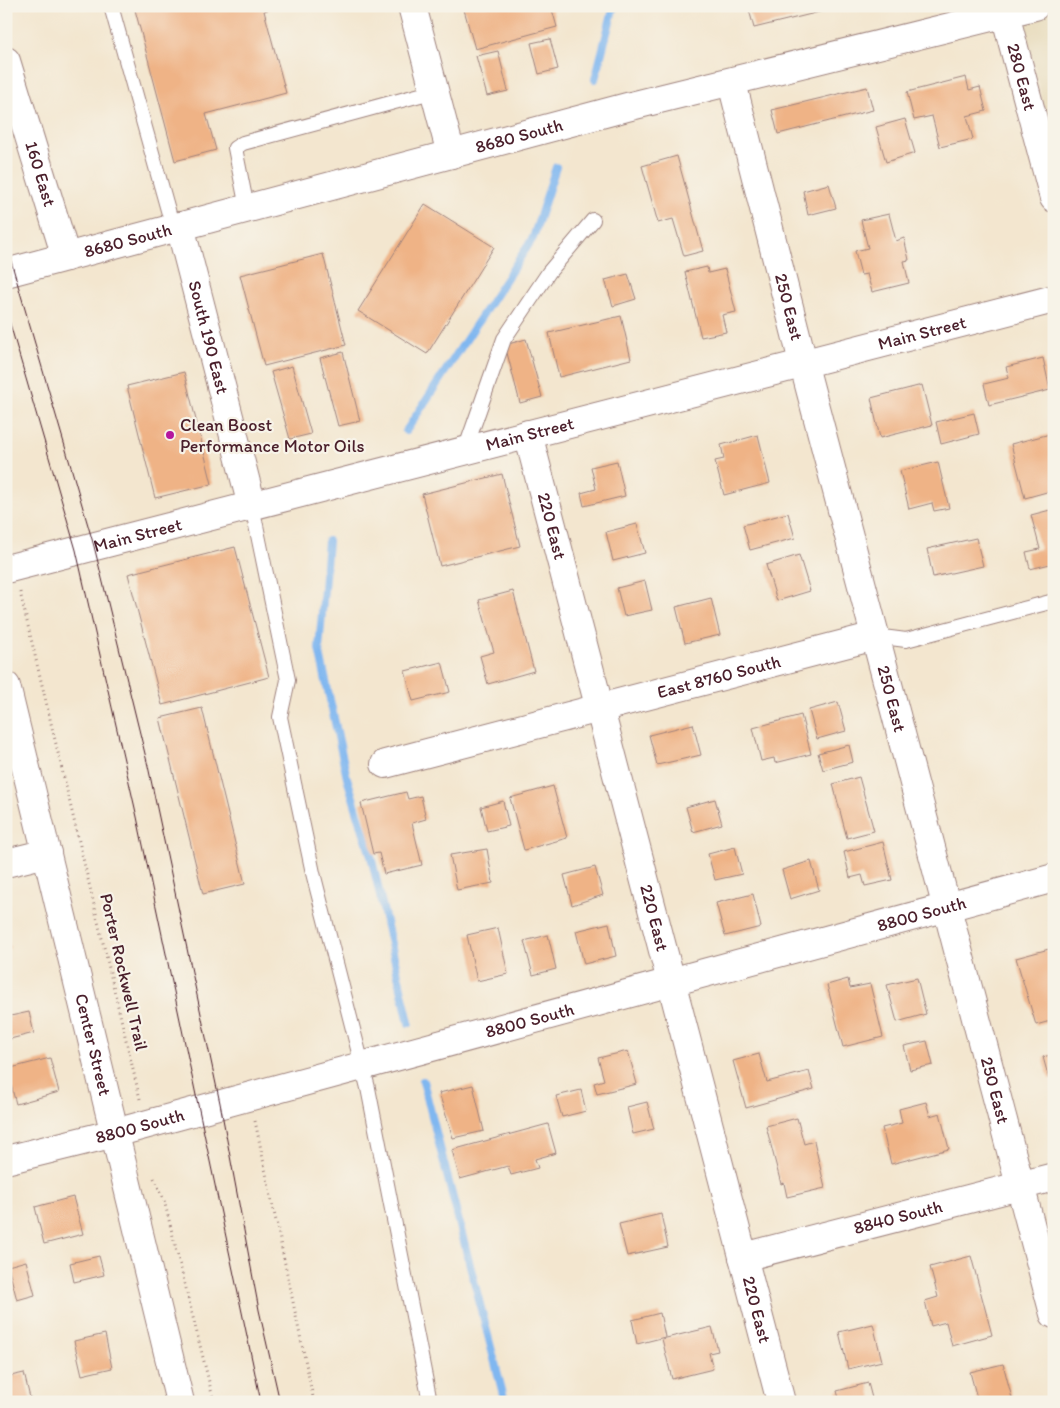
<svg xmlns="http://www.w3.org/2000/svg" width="1060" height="1408" font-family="Itim,sans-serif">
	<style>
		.built { fill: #e7daba }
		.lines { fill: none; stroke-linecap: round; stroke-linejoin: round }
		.stream { stroke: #80b7f0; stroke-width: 8 }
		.building { fill: #efb386 }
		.service-casing { stroke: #9e827d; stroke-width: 16 }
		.minor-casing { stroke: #9e827d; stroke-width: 30 }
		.tertiary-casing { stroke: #9e827d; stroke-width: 30 }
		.path { stroke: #9e827d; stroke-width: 3; stroke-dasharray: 1 4; stroke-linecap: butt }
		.service { stroke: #fff; stroke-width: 14 }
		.minor { stroke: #fff; stroke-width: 28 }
		.tertiary { stroke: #fff; stroke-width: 28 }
		.tram { stroke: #4a1f2b; stroke-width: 1 }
		.poi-dot { fill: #b5179e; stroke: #f7f3e8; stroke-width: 2 }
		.labels { text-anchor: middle; stroke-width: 4.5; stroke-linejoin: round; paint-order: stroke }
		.street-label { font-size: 18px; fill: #4a1f2b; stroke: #f7f3e8 }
		.poi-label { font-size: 18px; fill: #4a1f2b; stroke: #f7f3e8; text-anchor: start }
	</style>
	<rect width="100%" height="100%" fill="#f7f3e8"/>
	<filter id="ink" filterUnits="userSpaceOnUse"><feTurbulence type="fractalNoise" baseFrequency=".02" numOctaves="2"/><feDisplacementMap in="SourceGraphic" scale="10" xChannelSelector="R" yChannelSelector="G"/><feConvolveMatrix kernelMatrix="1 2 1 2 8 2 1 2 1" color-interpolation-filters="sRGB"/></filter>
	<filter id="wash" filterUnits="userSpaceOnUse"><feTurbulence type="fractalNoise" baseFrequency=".0096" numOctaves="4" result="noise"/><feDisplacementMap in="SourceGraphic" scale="20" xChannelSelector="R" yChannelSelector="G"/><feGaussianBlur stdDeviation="1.12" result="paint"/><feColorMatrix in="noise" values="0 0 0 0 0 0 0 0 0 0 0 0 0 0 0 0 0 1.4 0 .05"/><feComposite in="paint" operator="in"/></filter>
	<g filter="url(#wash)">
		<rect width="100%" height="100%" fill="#f3e6cf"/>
		<!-- built -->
		<path class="built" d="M1021 6H1054V155Z"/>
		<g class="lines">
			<!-- stream -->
			<path class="stream" d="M595 79 614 6
				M406 431 533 238 556 167
				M328 541 319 649 347 778 371 856 409 1023
				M423 1081 505 1402"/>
		</g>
		<g id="blocks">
			<!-- building -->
			<path class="building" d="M134 6H279L264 11 286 93 206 114 216 150 175 161Z
				M463 6H551L557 27 475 49Z
				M748 6H840V7L754 28Z
				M550 39 558 69 539 74 531 43Z
				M498 51 508 91 487 96 476 56Z
				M966 77 969 90 980 87 986 111 967 116 973 139 940 147 932 116 914 120 907 92Z
				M867 87 873 110 778 134 772 110Z
				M905 119 915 153 886 162 876 127Z
				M677 156 703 251 684 256 673 219 658 223 642 166Z
				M829 184 836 208 808 215 803 191Z
				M425 204 494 247 427 354 358 311Z
				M889 214 896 241 904 238 909 260 904 261 909 283 872 292 867 274 861 275 855 251 868 248 861 220Z
				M323 254 346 345 264 366 240 275Z
				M707 267 708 273 725 269 736 312 722 315 726 332 701 337 685 272Z
				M628 274 636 299 613 306 605 280Z
				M621 316 631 359 559 377 549 333Z
				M526 339 542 397 520 403 505 345Z
				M343 352 360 421 338 426 320 358Z
				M1043 358 1050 390 989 405 984 384 1009 378 1006 367Z
				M292 366 311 434 290 439 271 372Z
				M184 372 212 484 155 498 127 386Z
				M922 385 932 425 880 438 871 398Z
				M974 413 979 434 941 444 936 422Z
				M1054 433V490L1025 498 1011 444Z
				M758 435 770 483 724 495 715 461 724 459 721 445Z
				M617 461 625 496 584 506 581 493 596 489 591 467Z
				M938 462 949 508 934 511 932 503 909 509 900 471Z
				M502 474 520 546 440 566 422 494Z
				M1054 509V563L1030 569 1026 552 1040 549 1031 515Z
				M788 513 795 538 750 550 743 525Z
				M637 524 645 553 613 561 606 532Z
				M976 538 983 566 933 577 927 549Z
				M235 547 269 677 162 705 128 574Z
				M799 555 810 591 777 601 766 565Z
				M645 581 652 610 624 616 617 588Z
				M513 591 534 671 488 684 480 656 494 652 479 600Z
				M711 598 720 635 685 643 676 607Z
				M442 662 450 692 413 701 405 671Z
				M838 702 846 731 817 739 809 710Z
				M202 708 245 884 203 894 160 718Z
				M801 715 811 754 775 763 774 758 761 761 753 728Z
				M693 724 701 755 657 765 649 735Z
				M849 745 853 762 823 770 818 753Z
				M859 777 874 831 847 838 833 784Z
				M553 786 567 838 524 850 510 798Z
				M406 792 408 799 421 796 426 819 412 823 422 865 384 874 379 853 373 854 361 803Z
				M715 799 722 824 693 832 686 807Z
				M503 801 509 826 487 831 481 807Z
				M883 842 892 880 865 886 862 875 850 878 844 852Z
				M735 847 742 874 715 880 708 854Z
				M487 849 493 883 457 890 450 855Z
				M811 861 819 890 790 899 782 870Z
				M595 867 603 895 572 905 564 875Z
				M753 894 761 927 725 936 716 903Z
				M609 923 616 956 584 964 576 931Z
				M498 928 508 974 477 981 467 935Z
				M6 935 10 948 6 949Z
				M548 935 556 969 533 975 524 941Z
				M1049 949 1054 964V1020L1036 1025 1016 958Z
				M917 978 926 1014 897 1022 887 985Z
				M848 979 850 988 870 984 883 1037 843 1047 827 985Z
				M29 1012 34 1033 6 1040V1017Z
				M927 1041 933 1065 910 1070 904 1046Z
				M628 1051 637 1084 597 1094 594 1083 604 1080 598 1058Z
				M759 1054 767 1082 809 1071 814 1089 746 1108 733 1061Z
				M1054 1054V1077L1049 1079 1043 1057Z
				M50 1058 59 1092 16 1104 7 1069Z
				M473 1085 484 1131 453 1138 439 1093Z
				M581 1090 586 1111 562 1117 556 1096Z
				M647 1102 654 1129 633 1134 627 1107Z
				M926 1102 930 1116 940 1113 949 1149 891 1164 882 1128 902 1123 899 1109Z
				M797 1118 804 1144 814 1141 825 1188 787 1197 784 1183 781 1184 766 1126Z
				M548 1124 556 1153 535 1159 538 1168 511 1175 508 1166 460 1179 452 1150Z
				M73 1197 83 1234 44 1244 35 1207Z
				M661 1214 668 1247 627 1256 619 1224Z
				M99 1256 104 1275 74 1282 70 1263Z
				M971 1256 992 1335 952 1346 946 1322 931 1326 925 1301 938 1297 930 1267Z
				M26 1261 35 1295 17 1300 8 1266Z
				M660 1313 665 1337 637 1344 632 1320Z
				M873 1324 882 1361 848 1369 839 1332Z
				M712 1327 718 1351 709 1353 713 1369 672 1379 662 1339Z
				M105 1334 112 1368 82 1375 74 1341Z
				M1003 1364 1013 1402H978L970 1372Z
				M24 1373 31 1402H6V1377Z
				M868 1383 873 1402H840L837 1391Z"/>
		</g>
	</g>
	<g filter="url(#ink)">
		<use href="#blocks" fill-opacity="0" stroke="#9e827d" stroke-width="1"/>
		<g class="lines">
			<!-- service casing -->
			<g class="service-casing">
				<path id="service" d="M111 6 173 228
					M247 208 235 148 243 143 435 91
					M465 450 504 339 549 272 593 220
					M252 506 288 680 280 717 313 873 368 1088 430 1402
					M875 636 906 640 1054 601"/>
			</g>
			<!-- minor casing -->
			<g class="minor-casing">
				<g id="minor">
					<path d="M412 6 451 154"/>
					<path id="s1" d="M6 61 66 257"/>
					<path id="s2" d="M732 83 803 362 1054 1314"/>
					<path id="s3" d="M180 226 252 506"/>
					<path id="s4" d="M528 434 781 1402"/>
					<path id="s5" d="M6 686 180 1402"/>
					<path id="s6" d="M385 764 875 636"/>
					<path d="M6 863 47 853"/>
					<path id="s7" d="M743 1257 1054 1177"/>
				</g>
			</g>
			<!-- tertiary casing -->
			<g class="tertiary-casing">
				<g id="tertiary">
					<path id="s8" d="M1005 14 1054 198"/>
					<path id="s9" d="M6 273 627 107 1035 6"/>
					<path id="s10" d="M6 569 1054 299"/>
					<path id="s11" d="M6 1160 115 1133 1054 878"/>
				</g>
			</g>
			<!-- path -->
			<path class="path" d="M20 592 140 1099
				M255 1121 314 1402
				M154 1178 164 1200 214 1402"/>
			<!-- service -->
			<use href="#service" class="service"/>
			<!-- minor -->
			<use href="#minor" class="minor"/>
			<!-- tertiary -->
			<use href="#tertiary" class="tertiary"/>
			<!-- tram -->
			<path class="tram" d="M6 244 94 546 148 766 220 1103 259 1310 280 1402
				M6 310 76 550 137 817 261 1402"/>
		</g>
	</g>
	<!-- markers -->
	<circle class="poi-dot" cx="170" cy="435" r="5"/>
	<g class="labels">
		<!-- street labels -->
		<g class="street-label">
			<text dy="6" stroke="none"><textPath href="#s8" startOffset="65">280 East</textPath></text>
			<text dy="6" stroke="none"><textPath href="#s9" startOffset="531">8680 South</textPath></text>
			<text dy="6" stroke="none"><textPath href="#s1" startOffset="118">160 East</textPath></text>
			<text dy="6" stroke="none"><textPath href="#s9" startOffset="126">8680 South</textPath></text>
			<text dy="6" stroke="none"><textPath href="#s2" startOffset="231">250 East</textPath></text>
			<text dy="6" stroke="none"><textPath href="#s10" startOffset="946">Main Street</textPath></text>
			<text dy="6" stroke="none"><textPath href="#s3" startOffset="115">South 190 East</textPath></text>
			<text dy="6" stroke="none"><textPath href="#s10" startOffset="541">Main Street</textPath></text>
			<text dy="6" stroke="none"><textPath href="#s4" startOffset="95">220 East</textPath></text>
			<text dy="6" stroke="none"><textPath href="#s10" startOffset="136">Main Street</textPath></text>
			<text dy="6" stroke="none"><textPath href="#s6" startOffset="345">East 8760 South</textPath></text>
			<text dy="6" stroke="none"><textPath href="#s2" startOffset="636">250 East</textPath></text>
			<text dy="6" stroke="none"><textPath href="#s11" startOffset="948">8800 South</textPath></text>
			<text dy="6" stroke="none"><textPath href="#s4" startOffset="500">220 East</textPath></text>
			<text transform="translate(124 972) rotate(77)" y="6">Porter Rockwell Trail</text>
			<text dy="6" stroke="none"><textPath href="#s11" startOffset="542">8800 South</textPath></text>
			<text dy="6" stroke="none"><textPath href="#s5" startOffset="369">Center Street</textPath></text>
			<text dy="6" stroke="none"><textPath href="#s2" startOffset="1041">250 East</textPath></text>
			<text dy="6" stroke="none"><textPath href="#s11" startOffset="138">8800 South</textPath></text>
			<text dy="6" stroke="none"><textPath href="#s7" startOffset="160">8840 South</textPath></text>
			<text dy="6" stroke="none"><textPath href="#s4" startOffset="905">220 East</textPath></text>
		</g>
		<!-- poi labels -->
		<g class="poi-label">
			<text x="180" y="431">Clean Boost<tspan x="180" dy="21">Performance Motor Oils</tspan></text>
		</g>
	</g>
	<!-- margin -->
	<rect width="1060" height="1408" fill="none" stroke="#f7f3e8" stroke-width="25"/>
</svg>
